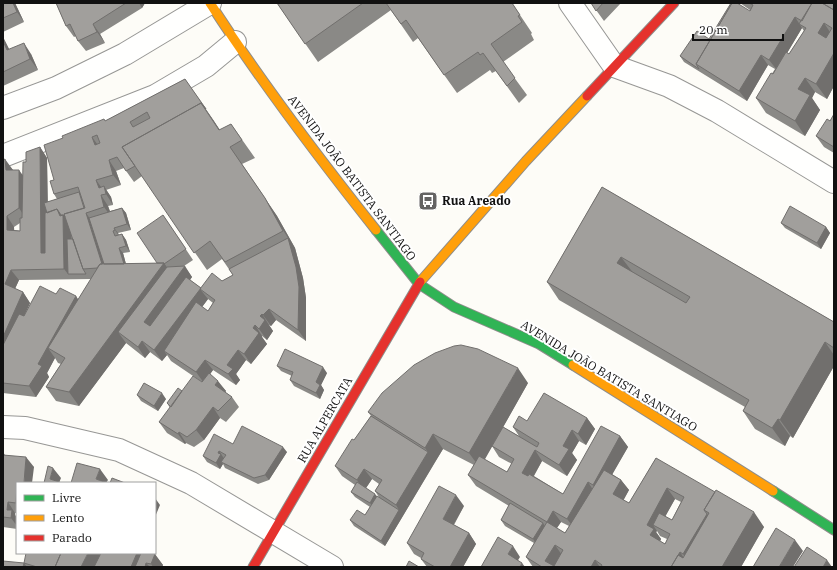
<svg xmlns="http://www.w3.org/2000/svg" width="837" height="570" font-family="'IBM Plex Serif',serif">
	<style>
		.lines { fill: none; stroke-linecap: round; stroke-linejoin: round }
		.street-casing { stroke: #979795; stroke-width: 24 }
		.fast-casing { stroke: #8e8d8b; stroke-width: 11 }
		.slow-casing { stroke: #8e8d8b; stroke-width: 11 }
		.jam-casing { stroke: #8e8d8b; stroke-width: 11 }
		.street { stroke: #fffffe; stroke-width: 22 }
		.fast { stroke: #30b455; stroke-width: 9 }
		.slow { stroke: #ff9f0a; stroke-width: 9 }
		.jam { stroke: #e5322d; stroke-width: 9 }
		.wall { fill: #8a8986; fill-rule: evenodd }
		.shaded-wall { fill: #716f6d }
		.building { fill: #a19f9c; stroke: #716f6d; fill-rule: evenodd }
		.labels { text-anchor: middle; stroke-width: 4; stroke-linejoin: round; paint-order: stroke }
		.street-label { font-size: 12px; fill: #111; stroke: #fff }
		.poi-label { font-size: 12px; font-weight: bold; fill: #111; stroke: #fff; text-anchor: start }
	</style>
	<rect width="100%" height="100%" fill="#fdfcf7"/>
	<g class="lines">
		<!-- street casing -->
		<g class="street-casing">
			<path id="street" d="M570 3 614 66 669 86 717 111 834 182
				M3 108 56 88 125 54 210 3
				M3 156 155 96 206 66 235 42
				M3 427 25 428 119 450 191 483 332 567"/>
		</g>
		<!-- fast casing -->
		<g class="fast-casing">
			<path id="fast" d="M376 230 419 284 454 307 539 344 573 365
				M773 491 834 530"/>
		</g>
		<!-- slow casing -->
		<g class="slow-casing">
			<path id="slow" d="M210 3C261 82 318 157 376 230
				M420 282 526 161 587 96
				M573 365 773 491"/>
		</g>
		<!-- jam casing -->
		<g class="jam-casing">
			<path id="jam" d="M587 96 674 3
				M253 567 420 282"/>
		</g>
		<!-- street -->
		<use href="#street" class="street"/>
		<!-- fast -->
		<use href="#fast" class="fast"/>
		<!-- slow -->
		<use href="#slow" class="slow"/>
		<!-- jam -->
		<use href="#jam" class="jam"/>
	</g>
	<!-- wall -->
	<path class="wall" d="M3 3H15L24 22 3 32Z
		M56 3H145L142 8 100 34 105 43 86 51 78 41 76 36 74 37 66 26Z
		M277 3H512L532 33 531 34 534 40 503 62 527 95 519 103 496 71 492 73 490 70 457 93 418 38 413 42 391 10 318 62Z
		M591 3H621L604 21Z
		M740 3H834V86L827 99 815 92 812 98 820 110 805 136 766 113 756 98 775 69 768 65 747 101 684 62 680 56 709 39 750 11V10ZM802 28 804 31 789 54 787 53Z
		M3 37 9 49 31 54 38 70 3 86Z
		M185 79 220 130 231 124 255 158 242 164 277 216 295 248 303 278 306 298V341L276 320 271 326 269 325 273 331 267 340 262 336V337L267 344 251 364 246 360 236 374 240 380 236 385 213 370 210 374 226 391 225 392 232 397 239 407 226 422 220 418 204 440 194 447 186 443 185 444 167 433 159 422 170 408 167 403 182 391 202 382 171 361 167 355 162 361 150 352 145 358 126 343 79 406 56 401 46 387 61 364 58 363 55 358 47 373 49 377 36 397 3 393V160L13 170 23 175 26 162 40 147 47 158 48 202 57 199 54 194V180L105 121ZM124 168 134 182 142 176 207 270 222 259 233 275 222 281 201 288 190 280 192 277 184 266 193 260 163 215 157 263 126 264 123 253 130 252 126 240 122 234 119 235 118 233 131 230 126 213 122 208 110 211 108 206 113 205 111 197 106 190 121 185 116 171ZM20 223V231L14 230V227ZM91 279 78 300 76 296 56 294 25 314 30 303 23 292 15 289 19 280ZM208 299 213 303 208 311 202 307Z
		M834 114V153L824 147 816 136 830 121Z
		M602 187 834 322V366L793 438 790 436 785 446 755 429 743 411 745 407 559 300 547 282Z
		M781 223 826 227 830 233 821 249 785 228Z
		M277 366 327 373 321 385 324 390 320 399 294 386 290 380 292 376 281 371Z
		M528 383 503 427 519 436 513 427 527 421 587 418 595 429 586 445 579 441 572 453 577 460 567 476 542 461 534 476 563 494 620 436 628 447 612 474 621 480 629 490 623 500 629 503 656 458 764 527 741 567H533L526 557 534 543 505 526 501 520 509 506 476 486 468 475 474 465 443 449 385 546 354 526 350 520 365 515 370 507 355 497 351 492 355 485 342 476 335 466 354 440 371 416 368 412ZM492 446 499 457 512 464 507 472 484 459ZM372 479 379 484 375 491 379 497 377 496 366 488ZM675 499 681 502 672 520 665 516ZM561 522 569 526 565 533 557 528ZM657 531 660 536 667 539 665 544 660 541 661 539 656 532Z
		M137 395 166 399 158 411 141 401Z
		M233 444 287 452 269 480 258 484 225 468 223 464 220 469 207 462 203 456Z
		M3 452 5 455 34 467 17 483V513H15V515L17 518V529L3 527Z
		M464 506 454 525 469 533 476 544 463 567H427L421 559V558L414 554 407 543Z
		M153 553 163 565 162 567H3L24 563Z"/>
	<!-- shaded-wall -->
	<path class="shaded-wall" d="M13 3H15L24 22 17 12Z
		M139 3H145L142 8Z
		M795 17 802 28 777 70 769 60Z
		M824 23 834 38 828 48 818 33Z
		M93 24 100 34 105 43 97 32Z
		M3 37 15 61 7 50 3 41Z
		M24 43 31 54 38 70 30 59Z
		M834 53V86L827 99 816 84Z
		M761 55 768 65 747 101 739 91Z
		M805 78 815 92 812 98 820 110 805 136 795 121 798 89Z
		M192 89 214 121 231 148 219 130Z
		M92 137 100 148 95 145Z
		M40 147 47 158 48 264 41 253Z
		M230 147 277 216 295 248 303 278 306 298V341L298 330 288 238Z
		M5 159 13 170H6Z
		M109 160 116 171 121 185 113 175Z
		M19 170 27 181 26 219 19 208Z
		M96 180 104 191 99 188Z
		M104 186 111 197 113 205 106 194Z
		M101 195 108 206 112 218 104 207Z
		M122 208 126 213 131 230 127 224Z
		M57 209 63 215 71 225 72 274H68L64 269 60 216Z
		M86 213 93 223 106 273 103 268Z
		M7 216 14 227 15 241 7 230Z
		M826 227 830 233 821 249 817 243Z
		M114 228 118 233 119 236 115 230Z
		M122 234 126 240 130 252 126 246Z
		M119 248 123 253 130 279 126 273Z
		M621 257 634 274 617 263Z
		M164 263 174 277 118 332 126 343 79 406 69 392Z
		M185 266 192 277 152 332 144 322Z
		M11 270 19 280 12 295 5 284Z
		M200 289 208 299 168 353 164 351 167 355 162 361 154 350Z
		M23 292 30 303 5 359 3 356V337Z
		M76 296 83 307 48 348 55 358 47 373 49 377 36 397 29 386 38 364Z
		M269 309 276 320 271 326 263 315Z
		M262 314 269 325 273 331 267 340 259 329 260 316Z
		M255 325 262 336V337L267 344 251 364 244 354 253 328Z
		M142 341 150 352 145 358 138 347Z
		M825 342 834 355V366L793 438 780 420Z
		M238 350 246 360 236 374 240 380 236 385 228 374 227 365Z
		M205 360 213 370 204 383 196 372Z
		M323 367 327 373 321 385 324 390 320 399 316 393V382Z
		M518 368 528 383 480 468 469 453Z
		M218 381 226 391 223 396 215 385Z
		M162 393 166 399 158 411 154 406Z
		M213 407 220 418 204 440 196 430Z
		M587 418 595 429 586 445 578 434Z
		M778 419 790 436 785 446 772 428Z
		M572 430 579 441 572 453 577 460 567 476 559 465 563 446Z
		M179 432 186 443 185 444 178 434Z
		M433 434 443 449 435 462 425 448Z
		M620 436 628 447 600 496 593 485Z
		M283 447 287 452 269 480 265 475Z
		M535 450 542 461 529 484 522 473Z
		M219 451 225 460 221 462 223 464 220 469 216 463 218 453Z
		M428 452 435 462 385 546 381 541 399 510 396 505Z
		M26 457 34 467 32 483H24Z
		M53 468 61 478 59 483 50 479Z
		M100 469 108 480 106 483 96 479Z
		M364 469 372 479 364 491 357 480Z
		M621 480 629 490 621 505 613 494Z
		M588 482 595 493 575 529 567 519Z
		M17 488V505L16 503Z
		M667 488 675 499 659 528 653 525 657 531 656 532 661 539 658 546 650 535 647 525Z
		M375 494 379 500 374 509 370 503Z
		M456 495 464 506 451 529 443 519Z
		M155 498 160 505 155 517Z
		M8 502 15 513V515L17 518V526L11 518 7 510Z
		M553 511 561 522 554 532 547 522Z
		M754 512 764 527 741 567H722Z
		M707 514 714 524 691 565 683 554Z
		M543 523 547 529 537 545 533 539Z
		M469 533 476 544 463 567H450Z
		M795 540 803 551 793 567H779Z
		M555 545 562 555 556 567 545 561Z
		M513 546 520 557 515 565 508 554Z
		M680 552 687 563 671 567Z
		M88 553H101L98 567H81Z
		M137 553H150L146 563 150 567H131Z
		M155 554 163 565 162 567H153L151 564Z
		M595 560 600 567H591Z
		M827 560 832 567H823Z
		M24 563 27 567H23Z
		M522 563 525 567H520Z"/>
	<!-- building -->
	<path class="building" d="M3 3H13L17 12 3 18Z
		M56 3H126L93 24 97 32 78 41 70 24 66 26Z
		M277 3H363L305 44Z
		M386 3H512L520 15 518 16 522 22 491 44 515 78 507 86 483 53 480 55 478 52 444 75 406 20 401 24Z
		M591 3H603L596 11Z
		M731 3H732L696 64 699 69 680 56 697 31 709 39Z
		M732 3H737L750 11 753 5 749 3H812L802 21 795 17 769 60 761 55 739 91 696 64Z
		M812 3H822L834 10V53L816 84 805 78 798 89 810 95 795 121 756 98 771 73 773 74 786 52 789 54 806 28 799 24ZM824 23 832 28 826 38 818 33Z
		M822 3H834V10Z
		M3 41 7 50 24 43 30 59 3 72Z
		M185 79 206 109 201 103 122 147 135 166 126 171 117 157 109 160 113 175 96 180 99 188 104 186 106 194 101 195 104 207 86 213 102 264H100L97 268 83 269 64 214 85 208 78 187 54 194 50 181 54 180 44 145 63 138 62 136 104 119 105 121ZM147 112 150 118 133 127 130 122ZM97 135 100 143 95 145 92 137Z
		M201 103 219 130 231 124 242 140 230 147 265 198 283 231 225 262 210 241 194 253 122 147Z
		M834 114V147L816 136 827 119 830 121Z
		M40 147 41 253H45V213L57 209 60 216 63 215 64 269 11 270 5 284 23 292 3 337V160L5 159 6 170H19V208L7 216V230L20 231V218H22L23 162H26V152Z
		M602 187 834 322V348L825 342 780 420 778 419 772 428 743 411 749 400 547 282ZM621 257 690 297 686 303 617 263Z
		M79 192 84 208 64 214 65 217 63 215H61L57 209 47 213 44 203Z
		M790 206 826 227 817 243 781 223Z
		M122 208 127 224 114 228 115 230 113 231 115 236 122 234 126 246 119 248 124 264H104L89 218Z
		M163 215 186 249 164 264V263H157L137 233Z
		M288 238 296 267 299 287 298 330 269 309 263 315 262 314 260 316 265 320 259 329 255 325 253 328 259 333 244 354 238 350 227 365 233 369 228 374 205 360 196 372 164 351 196 302 208 311 215 300 200 289 212 273 222 281 233 275 229 269Z
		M67 239H73L83 269 86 274H68Z
		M164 263 69 392 46 387 65 358 48 348 100 264Z
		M185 266 144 322 150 326 186 277 201 288 154 350 142 341 138 347 118 332 167 267Z
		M40 286 56 294 60 288 76 296 38 364 42 366 29 386 3 383V345L19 314 24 316Z
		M461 345 478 349 518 368 469 453 433 434 425 448 368 412 382 393 414 365 435 353 454 346Z
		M285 349 323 367 316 382 320 385 316 393 290 380 293 372 277 366Z
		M209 373 218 381 215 385 232 397 218 411 213 407 196 430 187 437 179 432 178 434 159 422 193 376 202 382Z
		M144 383 162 393 154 406 137 395Z
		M178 388 182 391 171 407 167 403Z
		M544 393 587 418 578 434 572 430 563 446 569 449 559 465 535 450 522 473 528 476 529 474 563 494 601 426 620 436 593 485 588 482 567 519 553 511 547 522 468 475 479 456 507 472 514 459 492 446 503 427 537 447 539 443 513 427 519 416 527 421Z
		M371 416 428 452 396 505 375 491 382 480 364 469 357 480 335 466 352 439 354 440Z
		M242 426 283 447 265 475 254 478 221 462 226 455 219 451 218 453 221 454 216 463 203 456 214 434 233 444Z
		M3 455 26 457 24 483H17L16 503 8 502 7 510H12L11 518 3 517Z
		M656 458 715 492 704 510 707 514 683 554 680 552 671 567H601L602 565 595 560 591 567H542L526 557 547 522 565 533 604 470 621 480 613 494 629 503ZM667 488 684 497 672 520 659 513 653 525 670 534 665 544 650 535 654 529 647 525ZM555 545 563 550 554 566 545 561Z
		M77 463 100 469 96 479 107 483H71Z
		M48 466 53 468 50 479 62 483H44Z
		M112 478 125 483H110Z
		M357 482 375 494 370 503 351 492Z
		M439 486 456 495 443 519 469 533 450 567H435L421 559 424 553 407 543Z
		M716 490 754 512 722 567H671L678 555 683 558 709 513 704 510Z
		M377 496 399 510 381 541 350 520 357 510 365 515Z
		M510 503 543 523 533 539 501 520Z
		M776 528 795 540 779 567H753Z
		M498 537 513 546 508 554 522 563 520 567H481Z
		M807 547 827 560 823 567H794Z
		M26 553H61L55 567H37L24 563 23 567H3V561L24 563Z
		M61 553H88L81 567H55Z
		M101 553H137L131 567H94Z
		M141 553H153L155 554 151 564 146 563 145 567H135Z
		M409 561 419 567H406Z"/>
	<!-- icons -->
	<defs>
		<g id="bus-square" transform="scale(1)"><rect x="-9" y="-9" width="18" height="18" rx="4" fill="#646362" stroke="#fff"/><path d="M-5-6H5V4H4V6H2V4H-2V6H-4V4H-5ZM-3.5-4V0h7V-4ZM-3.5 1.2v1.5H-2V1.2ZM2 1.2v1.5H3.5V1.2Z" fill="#fff"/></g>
	</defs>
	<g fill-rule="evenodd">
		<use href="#bus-square" x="428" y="201"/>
	</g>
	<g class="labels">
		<!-- street labels -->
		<g class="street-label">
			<text transform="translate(352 178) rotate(53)" y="4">AVENIDA JOÃO BATISTA SANTIAGO</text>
			<text transform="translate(609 376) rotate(31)" y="4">AVENIDA JOÃO BATISTA SANTIAGO</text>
			<text transform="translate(325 420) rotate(-60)" y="4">RUA ALPERCATA</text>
		</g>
		<!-- poi labels -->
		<g class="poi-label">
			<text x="442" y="205">Rua Areado</text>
		</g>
	</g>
	<!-- border -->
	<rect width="837" height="570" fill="none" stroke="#111111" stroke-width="8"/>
	<!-- legend -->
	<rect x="16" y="482" width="140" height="72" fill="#ffffff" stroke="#a0a0a0"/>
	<rect x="24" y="495" width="20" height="6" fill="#30b455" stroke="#a0a0a0"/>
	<text x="52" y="502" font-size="12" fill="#111111">Livre</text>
	<rect x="24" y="515" width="20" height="6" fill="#ff9f0a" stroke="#a0a0a0"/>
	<text x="52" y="522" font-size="12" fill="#111111">Lento</text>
	<rect x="24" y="535" width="20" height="6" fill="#e5322d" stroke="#a0a0a0"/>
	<text x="52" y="542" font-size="12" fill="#111111">Parado</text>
	<!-- scale -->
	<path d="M693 34v6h90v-6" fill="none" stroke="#111111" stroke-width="2"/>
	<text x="699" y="34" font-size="12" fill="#111111" stroke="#ffffff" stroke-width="3" paint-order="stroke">20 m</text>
</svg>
